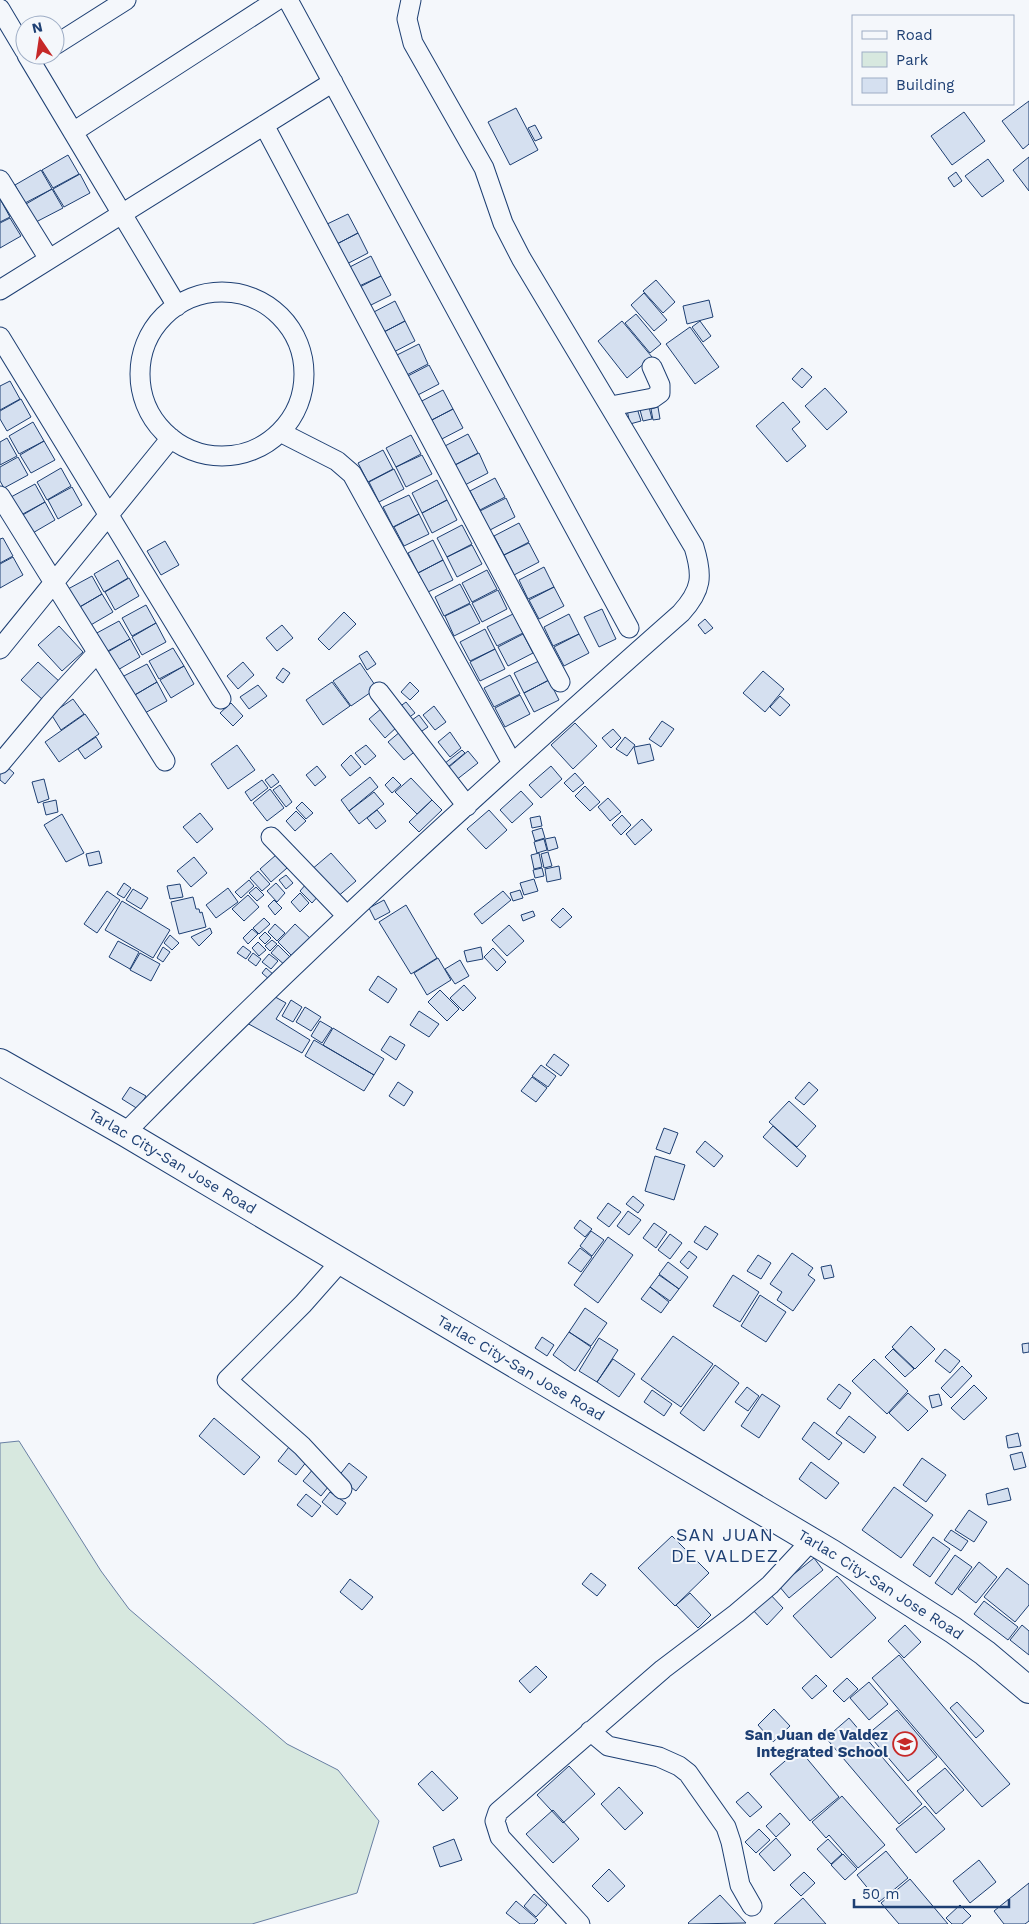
<svg xmlns="http://www.w3.org/2000/svg" width="1029" height="1924" font-family="'Work Sans',sans-serif">
	<style>
		.green { fill: #d7e8df; stroke: #687fa3 }
		.building { fill: #d5e0f0; stroke: #1d3f73 }
		.lines { fill: none; stroke-linecap: round; stroke-linejoin: round }
		.street-casing { stroke: #1d3f73; stroke-width: 21 }
		.secondary-casing { stroke: #1d3f73; stroke-width: 28 }
		.street { stroke: #f4f7fb; stroke-width: 19 }
		.secondary { stroke: #f4f7fb; stroke-width: 26 }
		.labels { text-anchor: middle; stroke-width: 4; stroke-linejoin: round; paint-order: stroke }
		.street-label { font-size: 15px; fill: #1d3f73; stroke: #f4f7fb }
		.poi-label { font-size: 15px; font-weight: bold; fill: #1d3f73; stroke: #f4f7fb; text-anchor: end }
		.quarter-label { font-size: 18px; letter-spacing: 1px; fill: #1d3f73; stroke: #f4f7fb }
	</style>
	<rect width="100%" height="100%" fill="#f4f7fb"/>
	<!-- green -->
	<path class="green" d="M19 1441 101 1571 129 1609 287 1744 338 1770 379 1821 357 1893 252 1924H0V1443Z"/>
	<!-- building -->
	<path class="building" d="M1029 101V144L1023 149 1002 121Z
		M516 108 538 150 510 165 488 122Z
		M964 112 985 141 952 165 931 136Z
		M535 125 542 138 535 141 528 128Z
		M68 155 79 174 53 188 42 170Z
		M1029 157V191L1013 170Z
		M988 159 1004 181 982 197 965 176Z
		M41 170 52 189 25 203 15 185Z
		M956 172 962 181 954 187 948 178Z
		M80 174 90 193 64 207 53 189Z
		M52 189 63 208 36 222 26 204Z
		M0 199 10 217 0 222Z
		M348 214 358 233 333 246 323 226Z
		M10 218 21 236 0 248V223Z
		M358 233 368 253 343 266 333 246Z
		M371 256 381 276 355 288 346 269Z
		M381 276 391 295 365 308 356 289Z
		M656 280 675 302 663 313 643 291Z
		M644 293 667 320 654 331 631 305Z
		M709 300 713 317 687 324 683 306Z
		M395 301 405 321 380 334 370 314Z
		M636 314 661 344 650 353 625 323Z
		M405 321 415 341 390 354 380 334Z
		M622 321 652 357 627 378 598 341Z
		M700 321 711 336 703 342 692 327Z
		M690 327 719 367 695 384 666 344Z
		M419 344 428 364 403 377 393 357Z
		M429 365 439 384 414 397 404 378Z
		M802 368 812 377 802 388 792 379Z
		M10 381 20 399 0 410V386Z
		M825 388 847 412 827 430 805 406Z
		M443 390 453 409 428 422 418 403Z
		M21 399 31 417 7 431 0 419V411Z
		M783 402 800 422 792 429 806 446 787 462 756 426Z
		M649 407 652 419 643 421 640 410Z
		M658 407 660 419 653 420 651 409Z
		M637 408 641 421 630 424 627 410Z
		M453 409 463 428 438 441 428 422Z
		M33 422 44 441 19 454 9 436Z
		M468 434 478 453 453 466 443 447Z
		M411 435 421 454 396 467 386 448Z
		M7 438 17 456 0 465V442Z
		M44 441 55 460 31 473 20 455Z
		M383 450 393 469 368 482 358 463Z
		M479 453 488 473 463 486 453 466Z
		M422 455 432 474 406 487 396 467Z
		M18 457 28 475 4 488 0 481V467Z
		M61 468 71 486 47 500 37 482Z
		M394 469 404 489 379 502 369 482Z
		M495 478 505 497 480 510 470 491Z
		M437 480 447 500 422 513 412 493Z
		M35 484 45 502 21 515 11 497Z
		M72 487 82 505 58 519 48 500Z
		M409 495 419 514 393 527 383 507Z
		M506 498 515 517 490 530 480 511Z
		M447 500 457 520 432 533 422 513Z
		M45 502 55 520 31 534 21 516Z
		M419 514 429 534 404 546 394 527Z
		M519 523 529 542 504 555 494 536Z
		M462 525 472 544 447 557 437 538Z
		M3 538 13 556 0 563V539Z
		M433 540 443 560 418 573 408 553Z
		M165 541 179 565 161 575 147 551Z
		M529 543 539 562 514 575 504 555Z
		M472 545 482 564 457 577 447 557Z
		M13 557 23 575 0 588V564Z
		M118 560 128 578 104 592 94 574Z
		M443 560 453 580 428 592 418 573Z
		M544 567 554 587 528 599 519 580Z
		M487 570 497 589 472 602 462 583Z
		M92 576 102 594 78 608 68 589Z
		M129 578 139 596 115 610 105 592Z
		M460 584 470 603 444 616 435 597Z
		M554 587 564 606 539 619 529 600Z
		M498 590 507 609 482 622 472 603Z
		M102 594 113 612 89 626 78 608Z
		M470 604 480 623 454 636 445 616Z
		M146 605 156 623 132 636 122 618Z
		M602 609 616 639 599 647 584 617Z
		M344 612 356 624 329 650 318 639Z
		M513 614 523 633 497 646 487 627Z
		M569 614 579 634 553 646 544 627Z
		M705 619 713 628 705 634 698 625Z
		M119 621 130 639 106 652 95 634Z
		M156 623 166 642 142 655 132 637Z
		M282 625 293 638 277 651 266 638Z
		M59 626 83 652 62 671 38 645Z
		M485 629 495 649 470 661 460 642Z
		M523 634 533 653 508 666 498 647Z
		M579 634 589 653 564 666 554 647Z
		M130 639 140 657 116 671 106 653Z
		M173 648 184 666 159 679 149 661Z
		M495 649 505 669 480 681 470 662Z
		M367 651 376 664 367 670 359 656Z
		M539 661 549 680 524 693 514 673Z
		M38 662 60 682 43 700 21 680Z
		M243 662 254 675 238 689 227 676Z
		M360 663 377 688 351 706 333 681Z
		M147 664 157 682 133 696 122 677Z
		M184 666 194 684 171 698 160 680Z
		M283 668 290 673 283 683 276 678Z
		M763 671 784 689 765 712 743 693Z
		M510 675 520 694 494 707 484 688Z
		M549 680 559 700 534 712 524 693Z
		M157 682 167 701 143 714 133 696Z
		M332 682 350 706 323 725 306 700Z
		M410 682 419 691 410 700 401 692Z
		M258 685 267 696 249 709 240 697Z
		M520 695 530 714 505 727 495 708Z
		M780 696 790 705 780 716 770 707Z
		M73 699 84 714 61 730 51 714Z
		M406 702 415 713 403 722 395 710Z
		M231 703 243 716 233 726 220 713Z
		M434 706 446 722 435 730 423 715Z
		M382 708 398 726 385 738 369 719Z
		M85 714 99 734 59 762 45 742Z
		M419 715 428 727 416 735 408 723Z
		M662 721 674 729 661 747 649 739Z
		M575 723 597 746 573 769 551 745Z
		M613 729 621 738 611 748 602 738Z
		M401 731 417 750 404 760 388 742Z
		M450 732 461 748 450 757 438 742Z
		M96 737 102 747 85 759 78 749Z
		M625 737 635 745 627 756 616 749Z
		M650 744 654 760 638 764 634 747Z
		M237 745 255 770 228 789 211 764Z
		M366 745 376 756 365 765 355 753Z
		M462 750 465 753 443 771 440 767Z
		M468 751 478 763 451 784 442 773Z
		M351 755 361 767 350 776 341 765Z
		M6 766 14 773 5 784 0 780V773Z
		M317 766 326 777 315 786 306 775Z
		M551 766 562 779 541 798 529 785Z
		M575 773 584 783 573 792 564 783Z
		M273 774 279 782 271 788 265 780Z
		M370 777 378 787 349 811 341 800Z
		M393 777 401 785 392 793 385 785Z
		M411 778 432 800 417 814 395 792Z
		M44 779 49 799 38 803 32 782Z
		M262 780 268 788 251 801 245 792Z
		M280 785 292 802 286 807 273 790Z
		M585 786 600 802 590 811 575 796Z
		M270 789 284 808 267 821 253 803Z
		M521 791 533 804 512 823 500 810Z
		M374 792 384 804 359 824 349 811Z
		M608 798 621 812 610 821 598 807Z
		M56 800 58 812 46 815 43 803Z
		M432 800 442 810 419 832 409 822Z
		M302 802 313 813 306 819 296 808Z
		M377 810 386 821 376 829 367 818Z
		M489 810 507 830 486 849 467 829Z
		M296 811 306 821 295 831 286 821Z
		M200 813 213 829 197 843 183 827Z
		M62 814 84 853 66 862 44 825Z
		M622 815 631 825 621 835 612 825Z
		M540 816 542 826 532 828 530 818Z
		M642 819 652 830 635 845 626 834Z
		M542 828 545 838 535 841 532 831Z
		M555 837 558 848 548 851 545 839Z
		M544 839 547 850 537 853 534 842Z
		M99 851 102 863 89 866 86 854Z
		M548 852 552 866 544 868 541 854Z
		M331 853 356 881 336 898 311 870Z
		M539 853 542 867 534 869 531 855Z
		M276 855 287 868 271 882 260 869Z
		M194 857 207 873 191 887 177 871Z
		M559 866 561 879 547 882 545 869Z
		M542 868 544 876 535 878 533 870Z
		M258 871 270 884 262 891 250 878Z
		M286 875 293 883 286 889 279 880Z
		M534 879 538 891 524 895 520 883Z
		M249 880 254 886 241 898 235 892Z
		M124 883 131 888 124 898 117 894Z
		M276 883 285 893 277 902 267 891Z
		M307 883 320 894 312 903 300 891Z
		M180 884 183 897 170 899 167 886Z
		M256 887 264 895 257 901 249 893Z
		M228 888 238 902 216 918 206 905Z
		M133 889 148 898 141 909 126 900Z
		M520 890 523 898 513 901 510 893Z
		M107 891 120 900 97 933 84 924Z
		M503 891 511 900 482 924 474 914Z
		M300 893 309 903 300 912 291 902Z
		M248 895 259 907 244 921 232 909Z
		M193 897 196 909H199L200 913 202 912 206 927 179 934 171 902Z
		M274 900 282 908 275 915 268 906Z
		M384 900 390 912 375 920 369 908Z
		M122 901 170 930 153 958 105 930Z
		M406 905 437 958 411 974 379 922Z
		M563 908 572 917 560 928 551 920Z
		M533 911 535 916 523 921 521 915Z
		M264 918 270 924 259 934 253 928Z
		M275 924 285 933 277 941 268 932Z
		M295 924 312 940 294 958 278 942Z
		M509 925 524 941 507 956 492 940Z
		M210 928 212 933 199 946 191 937Z
		M252 929 258 934 248 944 243 938Z
		M265 932 271 938 265 944 259 938Z
		M170 935 179 943 172 950 164 943Z
		M272 940 277 944 270 951 265 946Z
		M118 941 139 952 130 969 109 957Z
		M258 942 266 950 259 956 252 948Z
		M278 945 292 959 286 966 271 953Z
		M243 946 251 952 246 959 237 953Z
		M163 947 170 952 163 962 157 958Z
		M481 947 483 959 467 962 464 951Z
		M493 948 506 962 497 971 484 957Z
		M140 953 160 964 151 981 130 970Z
		M253 953 261 959 256 966 248 960Z
		M269 954 278 961 271 969 262 962Z
		M438 958 451 980 427 995 414 973Z
		M460 960 469 976 455 984 445 969Z
		M266 968 274 975 270 980 262 973Z
		M378 976 397 989 388 1003 369 990Z
		M464 985 476 998 463 1011 450 998Z
		M440 990 459 1009 447 1021 428 1002Z
		M270 994 286 1003 276 1019 310 1040 302 1053 245 1022Z
		M291 1000 302 1007 293 1022 282 1016Z
		M305 1007 321 1017 311 1031 296 1022Z
		M419 1011 439 1024 429 1037 410 1025Z
		M320 1021 332 1028 322 1043 311 1036Z
		M333 1028 384 1059 374 1075 323 1045Z
		M390 1036 405 1045 396 1060 381 1050Z
		M314 1040 374 1075 364 1091 305 1056Z
		M554 1054 569 1065 561 1076 546 1065Z
		M541 1065 556 1076 548 1087 532 1076Z
		M532 1077 547 1088 536 1102 521 1091Z
		M398 1082 413 1092 404 1106 389 1096Z
		M809 1082 818 1090 804 1105 795 1098Z
		M130 1087 146 1096 138 1109 122 1099Z
		M789 1101 816 1126 797 1147 769 1122Z
		M773 1126 806 1156 797 1167 763 1137Z
		M664 1128 678 1133 670 1154 656 1149Z
		M705 1141 723 1156 714 1167 696 1152Z
		M655 1156 685 1165 674 1200 645 1191Z
		M633 1196 644 1205 638 1213 626 1204Z
		M608 1203 621 1212 609 1227 597 1218Z
		M628 1211 641 1220 629 1235 617 1226Z
		M580 1220 592 1229 585 1237 574 1228Z
		M654 1223 667 1232 656 1248 643 1238Z
		M705 1226 718 1234 707 1250 694 1242Z
		M591 1231 604 1240 592 1256 580 1246Z
		M670 1234 682 1243 670 1259 658 1250Z
		M608 1237 633 1255 598 1303 574 1285Z
		M580 1248 592 1257 581 1272 568 1263Z
		M689 1251 697 1257 688 1269 680 1262Z
		M792 1253 813 1268 808 1275 815 1280 793 1311 777 1300 782 1292 770 1284Z
		M758 1255 771 1263 761 1279 747 1271Z
		M668 1262 688 1277 679 1289 659 1274Z
		M831 1265 834 1277 824 1279 821 1267Z
		M659 1275 679 1289 670 1301 650 1287Z
		M733 1275 759 1292 740 1322 713 1306Z
		M650 1287 669 1302 661 1313 641 1299Z
		M760 1295 786 1312 766 1342 741 1326Z
		M585 1308 607 1323 591 1346 569 1332Z
		M911 1326 935 1349 915 1369 892 1347Z
		M569 1332 591 1347 575 1371 553 1355Z
		M673 1336 713 1364 681 1407 641 1379Z
		M542 1337 554 1345 547 1356 535 1348Z
		M599 1338 618 1350 597 1382 579 1371Z
		M1029 1343V1352L1023 1353 1022 1344Z
		M893 1349 914 1369 905 1377 885 1357Z
		M945 1349 960 1361 950 1373 935 1361Z
		M613 1359 635 1374 619 1397 597 1382Z
		M874 1359 908 1391 887 1414 852 1381Z
		M715 1365 739 1383 704 1431 680 1413Z
		M962 1366 972 1376 951 1398 941 1388Z
		M839 1384 851 1393 840 1409 827 1399Z
		M974 1385 987 1398 964 1420 951 1408Z
		M747 1387 759 1396 748 1411 735 1402Z
		M652 1390 672 1404 664 1416 644 1402Z
		M908 1393 928 1411 908 1431 889 1413Z
		M762 1394 780 1406 759 1438 741 1426Z
		M939 1394 942 1405 932 1408 929 1396Z
		M849 1416 876 1437 864 1453 836 1433Z
		M214 1418 260 1457 244 1475 199 1436Z
		M814 1422 842 1443 829 1460 802 1439Z
		M1018 1433 1021 1446 1008 1448 1006 1436Z
		M289 1447 307 1461 296 1475 278 1461Z
		M1022 1452 1026 1467 1014 1470 1010 1455Z
		M922 1458 946 1475 926 1502 903 1485Z
		M811 1462 839 1483 826 1499 799 1479Z
		M349 1463 367 1477 356 1491 338 1477Z
		M314 1468 332 1482 321 1496 303 1481Z
		M894 1487 933 1515 901 1558 862 1530Z
		M1008 1488 1011 1500 988 1505 986 1494Z
		M330 1492 346 1503 337 1515 322 1502Z
		M306 1494 321 1506 312 1517 297 1505Z
		M969 1510 987 1522 974 1542 955 1530Z
		M951 1530 968 1541 961 1551 944 1540Z
		M672 1536 709 1573 675 1606 638 1568Z
		M933 1537 950 1549 930 1577 913 1565Z
		M955 1555 972 1567 952 1595 935 1583Z
		M814 1558 823 1570 789 1598 779 1586Z
		M979 1562 997 1577 976 1603 958 1589Z
		M1007 1568 1029 1585V1605L1015 1622 984 1597Z
		M591 1573 606 1585 597 1596 582 1584Z
		M837 1576 876 1618 831 1658 793 1616Z
		M350 1579 373 1597 362 1610 340 1592Z
		M768 1592 783 1608 767 1625 751 1608Z
		M690 1593 711 1615 698 1628 676 1605Z
		M984 1601 1018 1627 1008 1640 974 1614Z
		M905 1625 921 1642 904 1658 888 1641Z
		M1022 1625 1029 1631V1655L1010 1640Z
		M899 1655 1010 1784 982 1807 872 1678Z
		M536 1666 547 1677 530 1693 519 1681Z
		M816 1675 827 1686 812 1699 802 1688Z
		M847 1678 858 1689 844 1702 833 1691Z
		M869 1682 888 1704 869 1720 850 1698Z
		M957 1702 984 1731 976 1738 950 1708Z
		M774 1709 790 1726 773 1742 758 1725Z
		M897 1710 937 1757 908 1781 868 1734Z
		M849 1718 922 1804 899 1824 826 1738Z
		M799 1749 839 1797 810 1821 770 1774Z
		M569 1766 595 1794 563 1823 537 1795Z
		M945 1768 964 1790 936 1814 917 1791Z
		M432 1771 458 1798 443 1811 418 1784Z
		M619 1787 643 1813 625 1830 601 1804Z
		M748 1792 762 1807 750 1817 736 1802Z
		M842 1796 885 1845 858 1868 829 1835 826 1838 812 1822Z
		M925 1806 945 1829 916 1853 896 1829Z
		M553 1810 579 1839 553 1863 526 1834Z
		M780 1813 790 1824 776 1837 766 1826Z
		M759 1829 770 1840 756 1853 745 1842Z
		M776 1838 791 1855 774 1871 759 1854Z
		M454 1839 462 1860 440 1867 433 1847Z
		M828 1839 842 1854 831 1864 817 1849Z
		M886 1851 908 1878 879 1902 857 1875Z
		M843 1854 857 1869 845 1880 831 1865Z
		M979 1860 996 1882 970 1903 953 1881Z
		M609 1869 625 1886 608 1902 592 1886Z
		M804 1872 815 1883 801 1896 790 1885Z
		M910 1879 948 1924H899L881 1903Z
		M1029 1883V1921L1025 1924H1004L994 1911Z
		M534 1894 547 1905 536 1917 524 1906Z
		M720 1895 746 1923 689 1924 688 1923Z
		M803 1898 826 1924H774Z
		M516 1901 538 1920 534 1924H520L506 1913Z
		M960 1905 971 1916 962 1924H952L946 1918Z"/>
	<g class="lines">
		<!-- street casing -->
		<g class="street-casing">
			<path id="street" d="M288 0 629 628
				M0 9 25 51
				M55 45 126 0
				M27 55 177 306
				M264 125 560 682
				M73 132 277 0
				M0 180 49 259
				M0 290 333 82
				M140 374a82 82 0 1 1 164 0a82 82 0 1 1-164 0Z
				M0 337 221 699
				M611 406 653 398 660 393V385L652 367
				M280 432 337 461 352 474 512 763
				M0 496 165 761
				M0 649 171 438
				M379 692 467 806
				M0 764 50 704 97 653
				M271 837 347 916
				M125 1133C302 952 491 781 681 613 702 590 703 576 694 547L521 258 503 223 484 168 413 43 407 19 411 0
				M341 1261 303 1304 227 1380 302 1446 342 1489
				M590 1731 608 1746 659 1757 679 1766 688 1773 726 1827 731 1842 740 1885 752 1906
				M580 1924 500 1837 495 1821 498 1812 663 1669 737 1613 770 1585 811 1541"/>
		</g>
		<!-- secondary casing -->
		<g class="secondary-casing">
			<g id="secondary">
				<path id="s1" d="M0 1062 125 1133 832 1553 953 1630 985 1653 1029 1690"/>
			</g>
		</g>
		<!-- street -->
		<use href="#street" class="street"/>
		<!-- secondary -->
		<use href="#secondary" class="secondary"/>
	</g>
	<!-- icons -->
	<defs>
		<g id="school-ring" transform="scale(1.25)"><circle r="9.5" fill="#f4f7fb" stroke="#c62828" stroke-width="1.5"/><path d="M0-5L7-2L0 1L-7-2ZM-4 1L0 2.5L4 1V4Q0 6-4 4Z" fill="#c62828"/></g>
	</defs>
	<g fill-rule="evenodd">
		<use href="#school-ring" x="905" y="1744"/>
	</g>
	<g class="labels">
		<!-- street labels -->
		<g class="street-label">
			<text dy="5" stroke="none"><textPath href="#s1" startOffset="199">Tarlac City-San Jose Road</textPath></text>
			<text dy="5" stroke="none"><textPath href="#s1" startOffset="604">Tarlac City-San Jose Road</textPath></text>
			<text dy="5" stroke="none"><textPath href="#s1" startOffset="1024">Tarlac City-San Jose Road</textPath></text>
		</g>
		<!-- poi labels -->
		<g class="poi-label">
			<text x="888" y="1740">San Juan de Valdez<tspan x="888" dy="17">Integrated School</tspan></text>
		</g>
		<!-- quarter labels -->
		<g class="quarter-label">
			<text x="725" y="1541">SAN JUAN<tspan x="725" dy="21">DE VALDEZ</tspan></text>
		</g>
	</g>
	<!-- legend -->
	<rect x="852" y="15" width="162" height="90" fill="#f4f7fb" stroke="#9eadc5"/>
	<rect x="862" y="31" width="25" height="8" fill="#f4f7fb" stroke="#9eadc5"/>
	<text x="896" y="40" font-size="15" fill="#1d3f73">Road</text>
	<rect x="862" y="52" width="25" height="15" fill="#d7e8df" stroke="#9eadc5"/>
	<text x="896" y="65" font-size="15" fill="#1d3f73">Park</text>
	<rect x="862" y="78" width="25" height="15" fill="#d5e0f0" stroke="#9eadc5"/>
	<text x="896" y="90" font-size="15" fill="#1d3f73">Building</text>
	<!-- north arrow -->
	<g transform="translate(40 40) rotate(347)"><circle r="24" fill="#f4f7fb" stroke="#9eadc5"/>
	<path d="M0-4L9 19L0 12L-9 19Z" fill="#c62828"/>
	<text y="-8" font-size="14" font-weight="bold" text-anchor="middle" fill="#1d3f73">N</text>
	</g>
	<!-- scale -->
	<path d="M854 1899v8h155v-8" fill="none" stroke="#1d3f73" stroke-width="2.5"/>
	<text x="862" y="1899" font-size="15" fill="#1d3f73" stroke="#f4f7fb" stroke-width="4" paint-order="stroke">50 m</text>
</svg>
